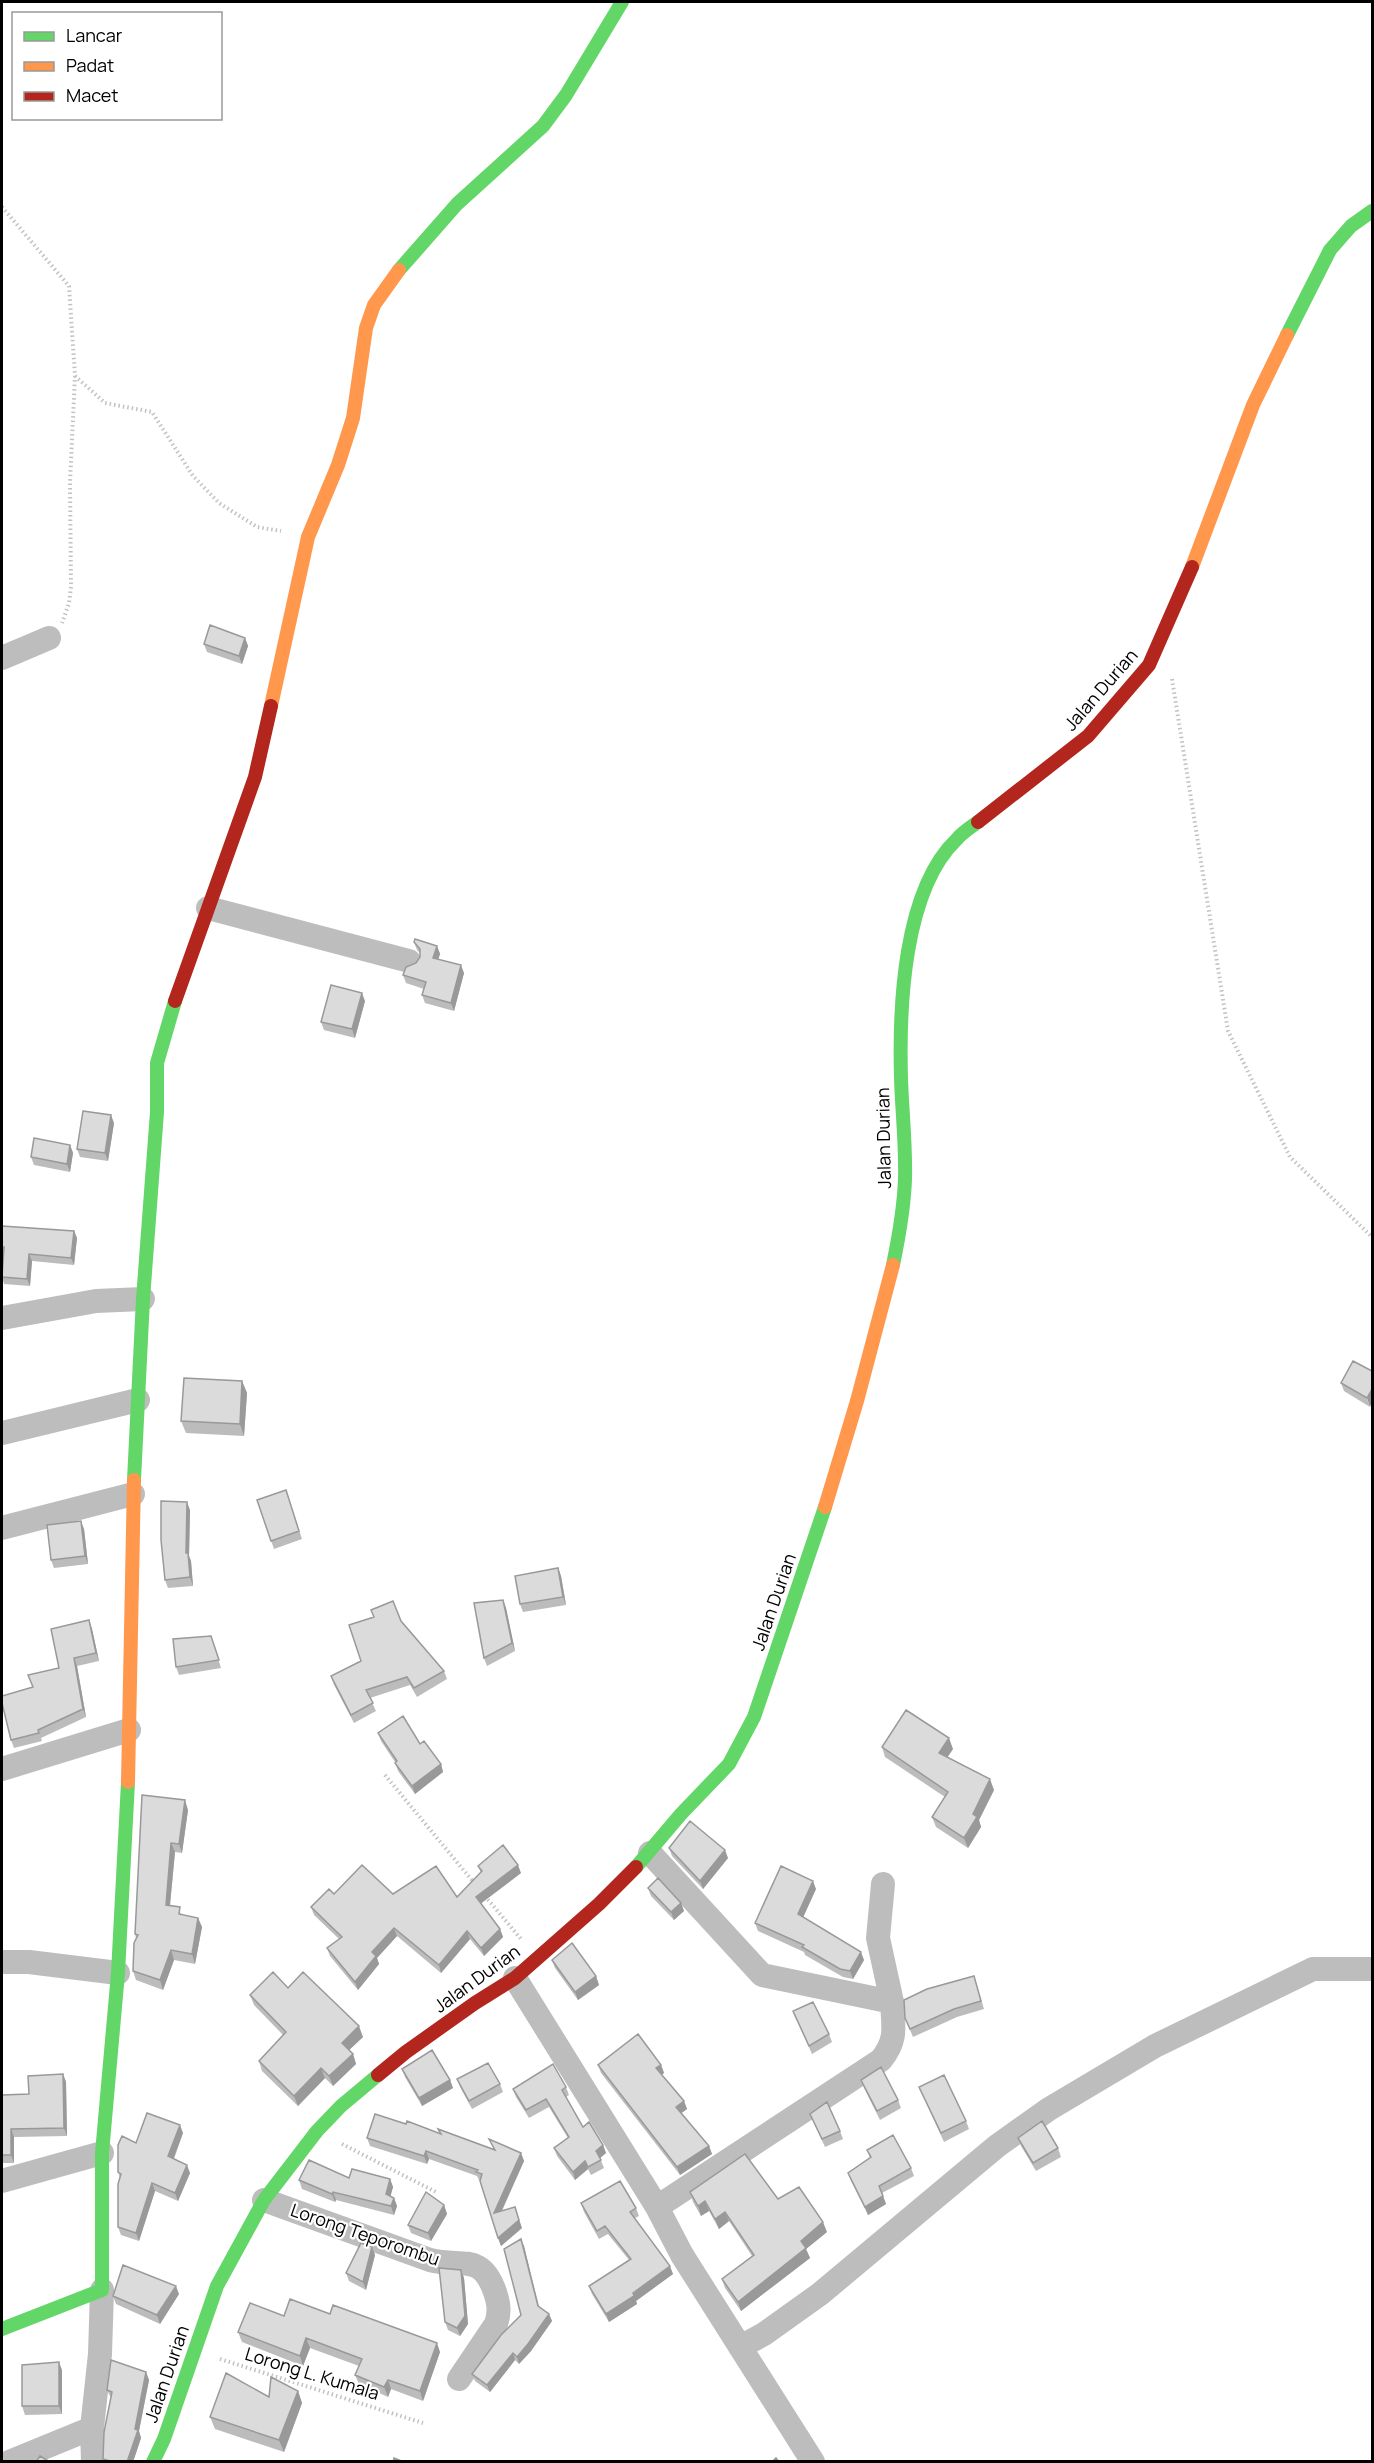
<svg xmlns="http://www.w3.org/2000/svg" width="1374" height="2463" font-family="Manrope,sans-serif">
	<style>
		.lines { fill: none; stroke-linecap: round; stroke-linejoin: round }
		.path { stroke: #c2c2c2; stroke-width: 4; stroke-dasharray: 1.5 3; stroke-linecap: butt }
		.street { stroke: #bdbdbd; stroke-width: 24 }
		.fast { stroke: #63d668; stroke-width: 14 }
		.slow { stroke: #ff974d; stroke-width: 14 }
		.jam { stroke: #b3261e; stroke-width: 14 }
		.wall { fill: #bcbcbc }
		.shaded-wall { fill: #999 }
		.building { fill: #dbdbdb; stroke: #999; stroke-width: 1.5 }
		.labels { text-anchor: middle; stroke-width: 4.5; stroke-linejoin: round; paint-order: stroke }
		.street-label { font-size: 18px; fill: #000; stroke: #fff }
	</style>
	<rect width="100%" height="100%" fill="#fff"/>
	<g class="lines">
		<!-- path -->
		<path class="path" d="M2 207 69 286 75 376 70 483 71 587 69 603 62 623
			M75 376 105 403 152 412 193 476 219 503 257 527 281 531
			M1172 679 1228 1031 1290 1157 1372 1237
			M385 1775 475 1884
			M485 1896 521 1939
			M342 2144 436 2192
			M220 2359 423 2423"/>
		<!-- street -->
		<path class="street" d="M2 658 49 638
			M208 908 409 961
			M2 1318 96 1301 143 1299
			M2 1433 138 1400
			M2 1528 133 1494
			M2 1769 129 1730
			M650 1853 762 1975 892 2002 878 1938 883 1884
			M2 1962H29L118 1973
			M515 1978 657 2207 682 2255 813 2462
			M2 2181 102 2153
			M264 2200 430 2260C462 2268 481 2252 495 2292 499 2304 500 2312 496 2324L459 2379
			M657 2207 881 2060C898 2039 893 2026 892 2002
			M740 2347 764 2334 820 2294 997 2146 1049 2109 1155 2046 1313 1969H1372
			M92 2428 100 2354 102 2290
			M9 2462 92 2428 93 2462"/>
		<!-- fast -->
		<path class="fast" d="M399 270 457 204 543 126 566 95 622 2
			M1287 335 1330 250 1351 226 1372 211
			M893 1265C899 1236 904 1208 905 1179 906 1145 902 1112 901 1078 899 1008 903 890 957 839 963 832 971 827 978 822
			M134 1480 143 1299 157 1112V1063L175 1001
			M636 1867 681 1814 729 1764 754 1717 825 1507
			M2 2329 102 2290V2153L118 1973 128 1782
			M153 2462 164 2439 217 2286 264 2200 317 2131 341 2106 378 2075"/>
		<!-- slow -->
		<path class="slow" d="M1192 567 1253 405 1287 335
			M271 706 308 537 338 465 353 418 366 328 374 305 399 270
			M825 1507 857 1401 893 1265
			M128 1782 134 1480"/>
		<!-- jam -->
		<path class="jam" d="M978 822 1088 736 1149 665 1192 567
			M175 1001 255 777 271 706
			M378 2075 406 2052 475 2003 515 1978 599 1904 636 1867"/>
	</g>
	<!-- wall -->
	<path class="wall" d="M245 638 248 646 242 664 207 652 204 644Z
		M414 942 437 946 440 954 438 959 464 973 454 1011 425 1003 422 995 424 989 406 983 403 975 416 963 420 957V953L417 950Z
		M365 1001 355 1038 324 1030 321 1022Z
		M114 1123 108 1161 80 1157 77 1149Z
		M70 1145 73 1153 70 1172 34 1165 31 1157Z
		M2 1226 74 1231 77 1238 74 1265 32 1261 30 1286 4 1284 2 1277 3 1254H2Z
		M1353 1361 1370 1407 1344 1391 1341 1383Z
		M242 1381 247 1393 244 1436 186 1433 181 1421Z
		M286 1490 302 1539 274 1549 257 1500Z
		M190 1510 189 1556 191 1561 193 1586 168 1588 165 1580Z
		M84 1529 88 1564 54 1568 51 1560Z
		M558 1568 561 1576 566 1605 523 1612 520 1604Z
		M503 1600 506 1608 515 1651 487 1666 484 1658Z
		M89 1620 92 1629 99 1661 77 1666 86 1717 41 1738 42 1741 14 1748 11 1740 33 1687 59 1668Z
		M401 1621 444 1671 447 1679 417 1697 410 1685 370 1698 376 1711 354 1723 334 1685 331 1676 361 1661Z
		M211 1636 221 1668 179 1675 176 1667Z
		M378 1733 420 1744 441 1764 443 1772 415 1794 398 1771 395 1762 381 1741Z
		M882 1747 953 1749 947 1757 994 1790 979 1820 981 1827 968 1848 936 1827 932 1817 945 1797 885 1757Z
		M142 1795 188 1810 182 1853 175 1852 170 1906 183 1915 198 1918 202 1927 195 1964 174 1960 163 1990 136 1980 133 1971 136 1938 135 1934Z
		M669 1848 728 1858 703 1889 672 1856Z
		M478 1866 521 1873 481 1903 500 1929 503 1937 484 1956 470 1939 441 1973 397 1936 377 1958 379 1964 358 1990 330 1956 327 1948 339 1939 314 1915 311 1907 334 1894H393L457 1897 481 1873Z
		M648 1888 681 1903 684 1911 674 1920 651 1896Z
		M816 1889 803 1917 864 1960 853 1979 843 1977 805 1955 804 1952 758 1931 755 1923Z
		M552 1960 596 1976 599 1985 578 2000 555 1968Z
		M974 1976 984 2009 957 2017 913 2037 905 2018Z
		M288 1988 363 2037 349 2050 353 2054 356 2064 333 2086 325 2078 298 2106 262 2071 259 2061 283 2035 254 2005 250 1995Z
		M793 2011 829 2034 832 2042 812 2054Z
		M598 2065H661L664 2073 662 2075 684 2101 687 2109 681 2113 709 2146 712 2154 680 2175 601 2073Z
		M402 2069 450 2080 453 2088 422 2106 405 2077Z
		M63 2074 66 2082 67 2136 14 2137V2163H2V2095L29 2094Z
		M457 2079 500 2084 503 2092 472 2109 460 2087Z
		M861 2080 898 2100 901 2108 880 2120 864 2088Z
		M566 2087 569 2095 566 2097 583 2127 603 2145 606 2153 600 2158 604 2168 591 2175 588 2169 575 2180 557 2156 554 2148 568 2138 549 2107 529 2118 516 2097 513 2089Z
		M919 2087 966 2121 969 2129 944 2142Z
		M810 2114 840 2131 843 2139 825 2147Z
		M438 2129 494 2149 489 2139 521 2153 524 2161 502 2211 522 2228 501 2246 480 2181 479 2180 477 2176 429 2159 427 2164 370 2146 367 2138 440 2134Z
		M183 2133 174 2159 190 2173 178 2201 155 2191 139 2241 121 2235 118 2227 120 2178 118 2172 136 2143Z
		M1018 2138 1058 2148 1061 2157 1036 2171 1021 2146Z
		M867 2150 911 2168 914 2176 882 2193 886 2204 868 2215 851 2181 848 2173 870 2158Z
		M349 2178 390 2179 393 2187 390 2196 394 2198 397 2206 394 2215 336 2200 335 2202 302 2189 299 2180Z
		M690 2192 778 2199 827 2232 806 2249 810 2258 741 2311 725 2288 722 2279 752 2256 729 2221 719 2229 709 2211 701 2216 693 2202Z
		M581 2203 636 2208 639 2216 635 2218 673 2274 636 2301 637 2304 609 2322 592 2294 589 2286 629 2260 608 2234 599 2239 584 2212Z
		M444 2205 447 2214 431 2241 411 2233 408 2225Z
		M524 2246 539 2306 549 2314 552 2321 531 2351 519 2364 515 2360 490 2392 475 2381 472 2374 521 2315Z
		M372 2247 375 2255 366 2290 349 2281 346 2273Z
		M461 2270 464 2278 468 2324 460 2336 448 2330 445 2322Z
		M179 2294 160 2324 116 2304 113 2296Z
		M330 2314 440 2352 423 2401 391 2389 388 2397 359 2384 355 2375 359 2366 310 2348 303 2366 242 2342 238 2332 284 2316Z
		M62 2370V2414L25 2415 22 2406Z
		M146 2372 149 2380 139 2431 141 2438 133 2462H104L103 2459 111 2398 107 2390Z
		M298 2391 302 2403 284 2452 215 2429 210 2417 269 2397Z"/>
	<!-- shaded-wall -->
	<path class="shaded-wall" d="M245 638 248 646 242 664 239 656Z
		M437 946 440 954 436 966 433 958Z
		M461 965 464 973 454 1011 451 1003Z
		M362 993 365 1001 355 1038 352 1029Z
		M111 1115 114 1123 108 1161 105 1153Z
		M70 1145 73 1153 70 1172 67 1164Z
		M74 1231 77 1238 74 1265 71 1258Z
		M29 1254 32 1261 30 1286 27 1279Z
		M242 1381 247 1393 244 1436 240 1424Z
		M1372 1389V1402L1370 1407 1367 1398Z
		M187 1502 190 1510 189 1556 191 1561 193 1586 190 1577 186 1553Z
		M81 1521 84 1529 88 1564 85 1556Z
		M558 1568 561 1576 566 1605 563 1597Z
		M503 1600 506 1608 515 1651 512 1643Z
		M89 1620 92 1629 99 1661 96 1653Z
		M74 1658 77 1666 86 1717 83 1709Z
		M949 1738 953 1749 943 1764 939 1753Z
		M441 1764 443 1772 415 1794 412 1786Z
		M990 1779 994 1790 979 1820 981 1827 968 1848 964 1838 973 1814Z
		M185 1800 188 1810 182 1853 179 1844Z
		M171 1843 175 1852 169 1914 166 1905Z
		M725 1850 728 1858 703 1889 700 1881Z
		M518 1865 521 1873 479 1905 476 1897Z
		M813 1881 816 1889 801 1922 798 1914Z
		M681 1903 684 1911 674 1920 671 1912Z
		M198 1918 202 1927 195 1964 192 1954Z
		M394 1928 397 1936 377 1958 379 1964 358 1990 355 1982 372 1952Z
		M500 1929 503 1937 484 1956 481 1948Z
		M467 1931 470 1939 441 1973 439 1965Z
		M171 1950 174 1960 163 1990 160 1980Z
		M861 1952 864 1960 853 1979 850 1971Z
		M596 1976 599 1985 578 2000 575 1992Z
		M359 2026 363 2037 346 2053 342 2043Z
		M353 2054 356 2064 333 2086 329 2076Z
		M661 2065 664 2073 659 2076 656 2068Z
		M321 2068 325 2078 298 2106 294 2096Z
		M63 2074 66 2082 67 2136 64 2128Z
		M450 2080 453 2088 422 2106 419 2098Z
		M684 2101 687 2109 679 2115 676 2107Z
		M180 2125 183 2133 171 2165 168 2156Z
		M11 2129 14 2137V2163L11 2155Z
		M603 2145 606 2153 599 2159 596 2151Z
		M709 2146 712 2154 680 2175 677 2167Z
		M426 2151 429 2159 427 2164 424 2156Z
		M521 2153 524 2161 497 2221 494 2213Z
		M585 2161 588 2169 575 2180 573 2172Z
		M187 2165 190 2173 178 2201 175 2193Z
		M390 2179 393 2187 389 2202 386 2194Z
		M152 2183 155 2191 139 2241 136 2233Z
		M333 2192 336 2200 335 2202 332 2194Z
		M883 2196 886 2204 868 2215 865 2207Z
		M394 2198 397 2206 394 2215 391 2206Z
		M705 2201 709 2211 701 2216 698 2206Z
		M444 2205 447 2214 431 2241 428 2233Z
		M515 2207 522 2228 501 2246 498 2238Z
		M725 2212 729 2221 719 2229 715 2219Z
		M823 2222 827 2232 806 2249 810 2258 741 2311 738 2302 801 2241Z
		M521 2239 524 2246 540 2313 538 2306Z
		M372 2247 375 2255 366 2290 363 2282Z
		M670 2266 673 2274 636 2301 637 2304 609 2322 606 2314Z
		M461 2270 464 2278 468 2324 460 2336 457 2328Z
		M176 2286 179 2294 160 2324 157 2315Z
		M549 2314 552 2321 531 2351 519 2364 517 2357Z
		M306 2338 310 2348 303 2366 300 2356Z
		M437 2343 440 2352 423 2401 420 2391Z
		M513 2353 515 2360 490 2392 487 2385Z
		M59 2362 62 2370V2414L59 2406Z
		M146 2372 149 2380 139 2431 141 2438 133 2462H127Z
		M388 2380 391 2389 388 2397 384 2387Z
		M298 2391 302 2403 284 2452 279 2440Z"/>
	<!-- building -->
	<path class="building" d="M210 625 245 638 239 656 204 644Z
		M415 939 437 946 433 958 461 965 451 1003 422 995 426 982 403 975 406 967 416 963 420 957V949L414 942Z
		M331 985 362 993 352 1029 321 1022Z
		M83 1111 111 1115 105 1153 77 1149Z
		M34 1138 70 1145 67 1164 31 1157Z
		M2 1226 74 1231 71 1258 29 1254 27 1279 2 1277 4 1247H2Z
		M1353 1361 1372 1371V1389L1367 1398 1341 1383Z
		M184 1378 242 1381 240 1424 181 1421Z
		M286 1490 299 1531 271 1541 257 1500Z
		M161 1501 187 1502 186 1553H188L190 1577 165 1580 161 1540Z
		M81 1521 85 1556 51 1560 47 1525Z
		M558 1568 563 1597 520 1604 515 1576Z
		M503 1600 512 1643 484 1658 474 1603Z
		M393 1601 401 1621 444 1671 414 1688 407 1677 366 1690 373 1703 351 1715 331 1676 361 1661 349 1625 374 1617 371 1610Z
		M89 1620 96 1653 74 1658 83 1709 38 1730 39 1733 11 1740 2 1703V1696L33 1687 28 1675 59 1668 51 1629Z
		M211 1636 219 1660 176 1667 173 1639Z
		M906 1710 949 1738 939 1753 990 1779 973 1814 977 1817 964 1838 932 1817 948 1792 882 1747Z
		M403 1716 420 1744 424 1741 441 1764 412 1786 395 1763 397 1761 378 1733Z
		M142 1795 185 1800 179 1844 171 1843 166 1905 180 1907 179 1914 198 1918 192 1954 171 1950 160 1980 133 1971 134 1943 138 1935 135 1934Z
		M690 1821 725 1850 700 1881 669 1848Z
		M503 1845 518 1865 476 1897 500 1929 481 1948 467 1931 439 1965 394 1928 372 1952 376 1956 355 1982 327 1948 342 1937 311 1907 329 1889 334 1894 362 1865 393 1894 436 1866 457 1897 482 1871 478 1866Z
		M781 1866 813 1881 798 1914 861 1952 850 1971 840 1969 802 1947 804 1945 755 1923Z
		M658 1878 681 1903 671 1912 648 1888Z
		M572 1943 596 1976 575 1992 552 1960Z
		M273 1972 288 1988 303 1972 359 2026 342 2043 353 2054 329 2076 321 2068 294 2096 259 2061 286 2032 250 1995Z
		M974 1976 981 2001 954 2009 910 2029 905 2018 904 2000 927 1989Z
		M813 2002 829 2034 809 2046 793 2011Z
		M638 2034 661 2065 656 2068 684 2101 676 2107 709 2146 677 2167 598 2065Z
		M432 2050 450 2080 419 2098 402 2069Z
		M488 2063 500 2084 469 2101 457 2079Z
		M553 2064 566 2087 562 2090 583 2127 589 2122 603 2145 596 2151 601 2160 588 2167 585 2161 573 2172 554 2148 569 2137 546 2099 526 2110 513 2089Z
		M881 2067 898 2100 877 2111 861 2080Z
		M63 2074 64 2128 11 2129V2155H2V2095L29 2094 28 2076Z
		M944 2075 966 2121 941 2133 919 2087Z
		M827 2102 840 2131 822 2139 810 2114Z
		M147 2113 180 2125 168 2156 187 2165 175 2193 152 2183 136 2233 118 2227V2184L121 2174 118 2172V2145L122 2136 136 2143Z
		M375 2114 406 2124 407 2121 441 2134 438 2129 495 2150 489 2139 521 2153 494 2213 515 2207 519 2220 498 2238 480 2181 482 2174 476 2172 478 2170 426 2151 424 2156 367 2138Z
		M1042 2121 1058 2148 1033 2163 1018 2138Z
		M893 2135 911 2168 879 2186 883 2196 865 2207 848 2173 871 2157 867 2150Z
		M745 2154 778 2199 799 2187 823 2222 801 2241 806 2248 738 2302 722 2279 754 2255 725 2212 715 2219 705 2201 698 2206 690 2192Z
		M309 2160 349 2178 352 2169 390 2179 386 2194 394 2198 391 2206 333 2192 332 2194 299 2180Z
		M620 2181 636 2208 630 2212 670 2266 633 2293 634 2296 606 2314 589 2286 631 2259 605 2226 597 2231 581 2203Z
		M426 2192 444 2205 428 2233 408 2225Z
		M521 2239 538 2306 549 2314 528 2344 517 2357 513 2353 487 2385 472 2374 501 2335 521 2315 504 2249Z
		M361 2243 372 2247 363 2282 346 2273Z
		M123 2265 176 2286 157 2315 113 2296Z
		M439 2268 461 2270 465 2316 457 2328 445 2322Z
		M290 2299 330 2314 333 2305 437 2343 420 2391 388 2380 384 2387 355 2375 362 2359 306 2338 300 2356 238 2332 250 2303 284 2316Z
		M111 2360 146 2372 135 2429 138 2430 127 2462H113L103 2459 104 2432 112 2392 107 2390Z
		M59 2362V2406H22V2365Z
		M226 2373 269 2397 271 2377 298 2391 279 2440 210 2417Z
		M40 2456 50 2462H36Z
		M394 2458 404 2462H393Z
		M776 2458 779 2462H772Z"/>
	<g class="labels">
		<!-- street labels -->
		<g class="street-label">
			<text transform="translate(1101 690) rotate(-49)" y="6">Jalan Durian</text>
			<text transform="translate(884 1138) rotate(-91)" y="6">Jalan Durian</text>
			<text transform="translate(774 1602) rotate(-71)" y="6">Jalan Durian</text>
			<text transform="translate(477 1979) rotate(-36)" y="6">Jalan Durian</text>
			<text transform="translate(365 2235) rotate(19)" y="6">Lorong Teporombu</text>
			<text transform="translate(167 2374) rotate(-71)" y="6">Jalan Durian</text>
			<text transform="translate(312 2374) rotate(17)" y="6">Lorong L. Kumala</text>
		</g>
	</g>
	<!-- border -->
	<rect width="1374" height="2463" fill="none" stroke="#000000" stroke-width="6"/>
	<!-- legend -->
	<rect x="12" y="12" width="210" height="108" fill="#ffffff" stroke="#999999" stroke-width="1.5"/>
	<rect x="24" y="32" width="30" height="9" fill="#63d668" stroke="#999999" stroke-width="1.5"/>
	<text x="66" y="42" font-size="18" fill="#000000">Lancar</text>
	<rect x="24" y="62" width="30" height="9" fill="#ff974d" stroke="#999999" stroke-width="1.5"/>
	<text x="66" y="72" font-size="18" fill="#000000">Padat</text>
	<rect x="24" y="92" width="30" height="9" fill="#b3261e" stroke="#999999" stroke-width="1.5"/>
	<text x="66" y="102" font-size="18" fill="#000000">Macet</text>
</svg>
